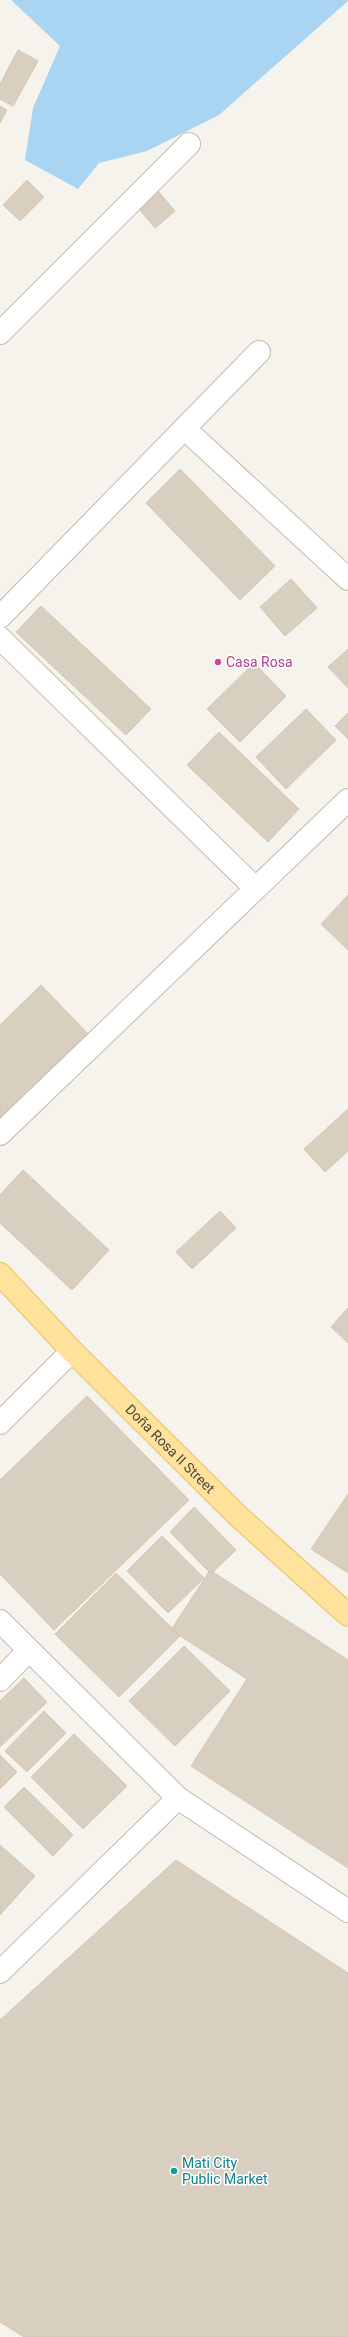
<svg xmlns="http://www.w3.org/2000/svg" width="348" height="2337" font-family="Roboto,sans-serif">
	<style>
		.water { fill: #a9d4f2 }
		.building { fill: #d8cfc1; stroke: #d3c7b4 }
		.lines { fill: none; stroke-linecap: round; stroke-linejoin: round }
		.minor-casing { stroke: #c2bbae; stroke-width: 24 }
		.major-casing { stroke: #e6c16a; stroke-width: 24 }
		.minor { stroke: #fff; stroke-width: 22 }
		.major { stroke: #ffe39c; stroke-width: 22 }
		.hotel-dot { fill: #d1479c; stroke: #fff; stroke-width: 1.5 }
		.culture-dot { fill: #0f9aa8; stroke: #fff; stroke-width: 1.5 }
		.labels { text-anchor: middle; stroke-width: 3; stroke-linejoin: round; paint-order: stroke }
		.hotel-label { font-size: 14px; fill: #b23c85; stroke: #fff; text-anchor: start }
		.street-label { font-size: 14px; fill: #4b4439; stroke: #fff }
		.culture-label { font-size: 14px; fill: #0d838f; stroke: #fff; text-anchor: start }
	</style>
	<rect width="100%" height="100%" fill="#f6f3ec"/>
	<!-- water -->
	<path class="water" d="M11 0H348V1L219 115 147 151 99 163 78 189 25 160 33 108 60 46Z"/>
	<!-- building -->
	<path class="building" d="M18 50 38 61 13 106 0 99V84Z
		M0 106 7 110 0 123Z
		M27 180 44 197 20 221 3 205Z
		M158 191 175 211 155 228 139 209Z
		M180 469 275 566 240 600 146 503Z
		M291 579 317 608 285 636 260 607Z
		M41 606 151 709 126 735 16 632Z
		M348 649V688L328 667Z
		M254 663 286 696 240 742 207 709Z
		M306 709 336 740 286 789 256 757Z
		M348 713V739L335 726Z
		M219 732 299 809 268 842 187 765Z
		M348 895V950L321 924Z
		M41 985 92 1038 0 1127V1025Z
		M348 1109V1151L325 1172 304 1149Z
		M23 1170 109 1250 72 1290 0 1223V1195Z
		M220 1211 236 1228 192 1269 176 1252Z
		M348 1308V1343L331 1327Z
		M87 1396 189 1500 54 1630 0 1574V1480Z
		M348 1494V1573L311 1549Z
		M194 1507 236 1550 211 1574 170 1532Z
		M162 1536 204 1578 168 1613 127 1571Z
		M210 1570 348 1660V1868L191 1766 247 1679 171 1630Z
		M116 1573 180 1636 119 1697 55 1634Z
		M184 1646 230 1691 175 1746 129 1701Z
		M24 1678 47 1702 0 1747V1701Z
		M44 1711 66 1733 27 1772 5 1751Z
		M74 1734 127 1786 83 1829 31 1777Z
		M0 1755 17 1772 0 1789Z
		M24 1787 73 1835 53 1856 4 1807Z
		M0 1845 35 1876 0 1915Z
		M176 1860 348 1973V2337H24L0 2322V2020Z"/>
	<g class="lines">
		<!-- minor casing -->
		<g class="minor-casing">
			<path id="minor" d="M0 333 189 144
				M185 429 348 579
				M0 617 259 352
				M0 638 255 888
				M0 1134 348 800
				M0 1423 72 1351
				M0 1621 178 1798 348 1911
				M0 1680 29 1650
				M0 1972 178 1798"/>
		</g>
		<!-- major casing -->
		<g class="major-casing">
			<g id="major">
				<path id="s1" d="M0 1274 72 1351 237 1515 348 1615"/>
			</g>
		</g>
		<!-- minor -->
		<use href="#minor" class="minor"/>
		<!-- major -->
		<use href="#major" class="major"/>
	</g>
	<!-- markers -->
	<circle class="hotel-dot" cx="218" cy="662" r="4"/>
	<circle class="culture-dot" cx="174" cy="2171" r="4"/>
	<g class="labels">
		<!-- hotel labels -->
		<g class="hotel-label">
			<text x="226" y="667">Casa Rosa</text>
		</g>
		<!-- street labels -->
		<g class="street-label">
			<text dy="5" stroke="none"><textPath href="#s1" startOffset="244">Doña Rosa II Street</textPath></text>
		</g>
		<!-- culture labels -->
		<g class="culture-label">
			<text x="182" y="2168">Mati City<tspan x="182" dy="16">Public Market</tspan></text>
		</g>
	</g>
</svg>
